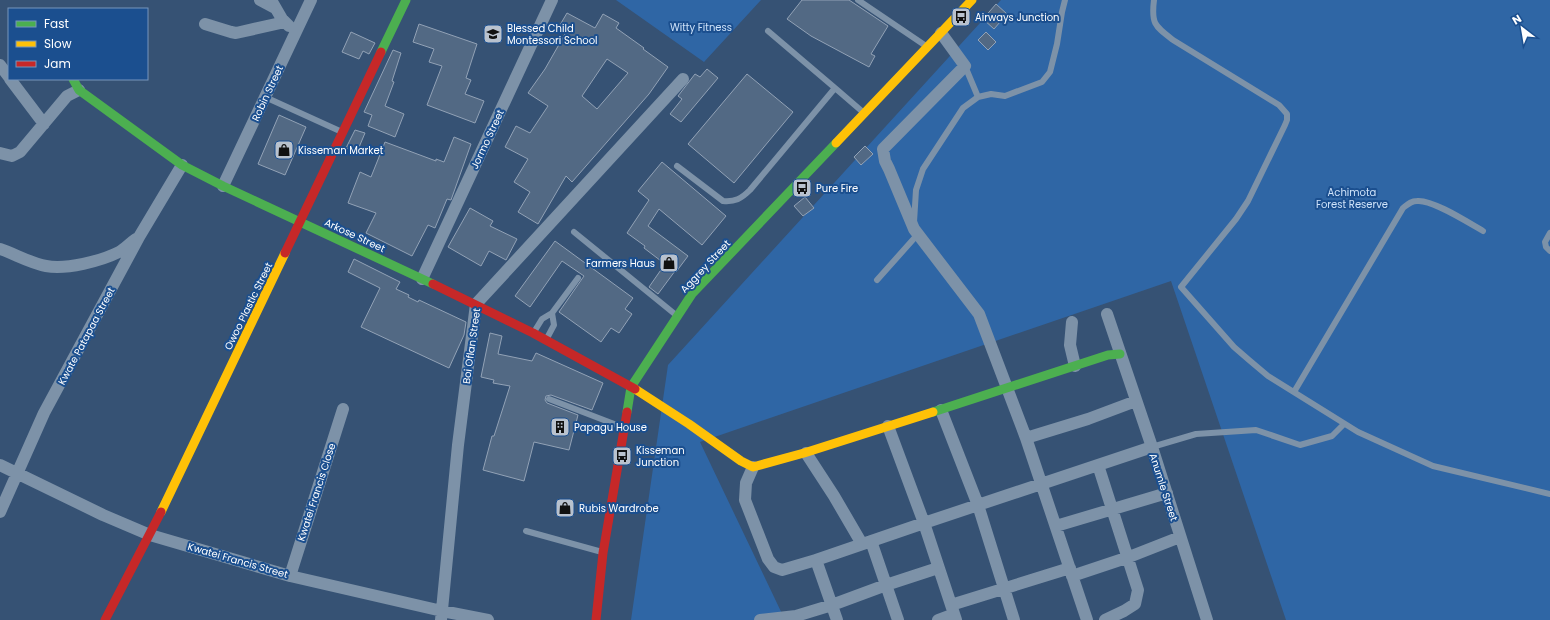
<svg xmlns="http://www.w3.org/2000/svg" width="1550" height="620" font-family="Poppins,sans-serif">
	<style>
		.green { fill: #2f66a5 }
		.building { fill: #526984; stroke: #92a2b6; fill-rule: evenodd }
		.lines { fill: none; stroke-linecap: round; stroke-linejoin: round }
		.lane { stroke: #7d92a8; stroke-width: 6 }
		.street { stroke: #7d92a8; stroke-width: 12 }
		.fast { stroke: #4caf50; stroke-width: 9 }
		.slow { stroke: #ffc107; stroke-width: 9 }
		.jam { stroke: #c62828; stroke-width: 9 }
		.labels { text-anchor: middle; stroke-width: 4; stroke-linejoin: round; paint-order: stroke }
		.poi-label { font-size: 10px; fill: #fff; stroke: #1b4f8f; text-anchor: start }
		.park-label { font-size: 10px; fill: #cfe3fa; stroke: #1b4f8f }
		.street-label { font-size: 10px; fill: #fff; stroke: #1b4f8f }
	</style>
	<rect width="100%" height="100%" fill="#365274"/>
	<!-- green -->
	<path class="green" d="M616 0H761L704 62Z
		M1001 0H1550V620H1286L1171 281 700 442 785 620H631L668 365Z"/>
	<!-- building -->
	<path class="building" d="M802 0H849L888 26 871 54 875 56 869 67 811 36 787 19Z
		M996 4 1007 14 994 29 983 19Z
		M567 13 595 28 603 14 619 23 616 28 644 48 643 49 668 67 649 94 572 182 566 176 538 224 518 212 530 192 514 182 528 159 505 147 516 126 530 133 548 106 528 93 545 69 565 34 557 30ZM607 59 628 73 597 109 582 96Z
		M419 24 477 44 466 78 471 80 465 94 484 101 475 123 427 105 442 66 429 62 434 49 413 42Z
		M351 32 375 43 369 54 363 51 359 59 342 52Z
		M986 32 996 42 988 50 978 40Z
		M393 50 401 53 392 81 394 82 385 106 404 114 395 137 368 126 372 115 364 112Z
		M707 69 718 78 681 122 670 114 682 99 678 96 695 74 700 77Z
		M747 74 793 112 734 183 688 144Z
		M279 115 306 127 285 175 258 164Z
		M355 130 365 133 357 152 346 148Z
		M454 137 471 144 451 200 447 199 435 228 428 225 412 256 366 233 376 213 348 203 360 172 371 177 385 142 436 161V159L444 162Z
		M865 146 873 154 861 165 854 157Z
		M662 162 726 216 702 245 659 209 648 226 688 256 676 272 675 271 658 294 649 287 665 264 644 248 645 246 627 233 649 200 638 191Z
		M805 197 814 208 803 216 794 206Z
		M470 208 493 221 490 226 517 239 506 260 489 251 481 266 448 247Z
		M555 241 633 298 625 309 632 314 619 333 611 328 601 342 559 312 584 276 562 261 530 307 515 296Z
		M354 259 400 282 396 289 409 295 408 297 418 302 419 300 466 322 464 335 449 368 361 327 380 288 348 272Z
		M490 333 502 336 498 354 532 361 536 353 603 383 592 410 551 395 546 396 545 400 547 403 578 415 569 450 534 442 524 481 483 470 492 436H494L510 386 493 383 494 380 481 377Z"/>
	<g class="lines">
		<!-- lane -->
		<path class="lane" d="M858 0 926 46
			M1154 0C1151 24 1155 26 1173 40L1279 105 1287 114V120L1285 125 1248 201 1236 219 1181 287 1234 347 1249 360 1268 376 1358 432 1433 466 1550 494
			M768 31 835 88
			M965 66 978 97
			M265 97 342 132
			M677 166 723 201C735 202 741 199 750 190L835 88 864 113
			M914 222 916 190 923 169 963 108 978 97 991 94 1005 96 1042 82 1050 72 1057 44 1062 12 1065 0
			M574 232 676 315
			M1550 233 1545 242 1546 247 1550 251
			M877 280 918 234
			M534 332 542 319 552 313 578 278
			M546 340 554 325 552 313
			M1294 392 1403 208C1408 204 1411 201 1417 201 1432 199 1469 223 1483 231
			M549 399 622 427
			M1152 447 1196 434 1256 430 1300 445 1332 436 1344 424
			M526 531 602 552"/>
		<!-- street -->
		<path class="street" d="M260 0 275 8
			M271 0 282 19 289 26
			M205 24 231 32 236 33 285 22
			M941 33 965 66 883 149 885 161 889 169 914 229 979 314 1026 438 1087 620
			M0 65 9 77
			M10 79 44 124
			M0 153 12 156 20 152 67 96 79 90
			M223 186 311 0
			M0 249C15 254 30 263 46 266 66 270 101 261 119 252 125 249 130 243 136 239
			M422 279 552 0
			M1107 314 1152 447 1207 620
			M1072 322 1070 345 1075 366
			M941 410 978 505 1014 620
			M888 426 924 523 956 620
			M1026 438 1088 419 1136 401
			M806 453 834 496 862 544
			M0 465 103 515 150 535 290 576 442 611 488 620
			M1098 465 1138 590 1135 604 1124 611 1105 620
			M753 467 746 483 745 500 768 559 774 567 782 570 816 560 924 523 1152 447
			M0 512 44 413 139 237 182 165
			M1056 526 1167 493
			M871 541 898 620
			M816 560 837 620
			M290 576 343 409
			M1072 576 1129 557 1180 537
			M951 605 1070 568
			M441 620 458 445 476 304 683 79
			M760 620 796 616 832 605 886 585 938 568
			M938 620 954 614"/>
		<!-- fast -->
		<path class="fast" d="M381 52 406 0
			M73 79 79 90 182 165 223 186 433 284
			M627 412 631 387 692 294 836 143
			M933 412 1108 355 1120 354"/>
		<!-- slow -->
		<path class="slow" d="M836 143 972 0
			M635 389 689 424 741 461 753 467 804 453 933 412
			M161 512 285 253"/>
		<!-- jam -->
		<path class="jam" d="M285 253 381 52
			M433 284 533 333 635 389
			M105 620 161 512
			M596 620 603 553 627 412"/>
	</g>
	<!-- icons -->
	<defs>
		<g id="bus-square" transform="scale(1)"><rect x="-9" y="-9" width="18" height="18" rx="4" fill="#b9c2ce" stroke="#1b4f8f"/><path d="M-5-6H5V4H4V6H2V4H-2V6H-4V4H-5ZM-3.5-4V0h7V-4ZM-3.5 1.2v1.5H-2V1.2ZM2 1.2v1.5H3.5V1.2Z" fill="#111"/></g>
		<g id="school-square" transform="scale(1)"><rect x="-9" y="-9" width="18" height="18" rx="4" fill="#b9c2ce" stroke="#1b4f8f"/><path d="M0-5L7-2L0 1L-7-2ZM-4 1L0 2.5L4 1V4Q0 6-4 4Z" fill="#111"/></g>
		<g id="shop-square" transform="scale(1)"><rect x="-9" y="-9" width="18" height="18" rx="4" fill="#b9c2ce" stroke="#1b4f8f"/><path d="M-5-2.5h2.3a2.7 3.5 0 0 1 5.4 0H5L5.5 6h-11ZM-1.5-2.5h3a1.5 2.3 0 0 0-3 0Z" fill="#111"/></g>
		<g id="building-square" transform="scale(1)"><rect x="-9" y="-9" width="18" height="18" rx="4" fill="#b9c2ce" stroke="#1b4f8f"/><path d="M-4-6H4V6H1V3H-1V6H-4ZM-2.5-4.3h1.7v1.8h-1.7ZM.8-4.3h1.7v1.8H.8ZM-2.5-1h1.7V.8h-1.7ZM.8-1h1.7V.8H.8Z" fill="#111"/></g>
	</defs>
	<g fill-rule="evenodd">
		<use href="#bus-square" x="961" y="17"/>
		<use href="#school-square" x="493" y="34"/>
		<use href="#shop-square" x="284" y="150"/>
		<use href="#bus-square" x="802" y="188"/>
		<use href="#shop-square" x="669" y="263"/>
		<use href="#building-square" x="560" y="427"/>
		<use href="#bus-square" x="622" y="456"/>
		<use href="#shop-square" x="565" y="508"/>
	</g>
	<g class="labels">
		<!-- poi labels -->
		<g class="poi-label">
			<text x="975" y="21">Airways Junction</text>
			<text x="507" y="32">Blessed Child<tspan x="507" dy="12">Montessori School</tspan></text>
			<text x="298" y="154">Kisseman Market</text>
			<text x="816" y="192">Pure Fire</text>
			<text x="655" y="267" text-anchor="end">Farmers Haus</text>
			<text x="574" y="431">Papagu House</text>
			<text x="636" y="454">Kisseman<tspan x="636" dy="12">Junction</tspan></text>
			<text x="579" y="512">Rubis Wardrobe</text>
		</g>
		<!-- park labels -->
		<g class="park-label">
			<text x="701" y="31">Witty Fitness</text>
			<text x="1352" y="196">Achimota<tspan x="1352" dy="12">Forest Reserve</tspan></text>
		</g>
		<!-- street labels -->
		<g class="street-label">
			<text transform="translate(267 93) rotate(-65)" y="4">Robin Street</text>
			<text transform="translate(487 139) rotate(-65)" y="4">Jormo Street</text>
			<text transform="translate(355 235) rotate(25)" y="4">Arkose Street</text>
			<text transform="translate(705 266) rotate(-47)" y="4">Aggrey Street</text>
			<text transform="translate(248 306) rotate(-64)" y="4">Owoo Plastic Street</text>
			<text transform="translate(86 336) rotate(-62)" y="4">Kwate Patapaa Street</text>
			<text transform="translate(471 346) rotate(-82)" y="4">Boi Oflan Street</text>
			<text transform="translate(1164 487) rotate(72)" y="4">Anumle Street</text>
			<text transform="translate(316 492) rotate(-72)" y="4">Kwatei Francis Close</text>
			<text transform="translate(238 560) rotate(16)" y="4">Kwatei Francis Street</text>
		</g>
	</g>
	<!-- legend -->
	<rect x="8" y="8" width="140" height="72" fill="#1b4f8f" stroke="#7695bc"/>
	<rect x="16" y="21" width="20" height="6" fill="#4caf50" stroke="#7695bc"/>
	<text x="44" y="28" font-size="12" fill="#ffffff">Fast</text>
	<rect x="16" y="41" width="20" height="6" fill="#ffc107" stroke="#7695bc"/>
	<text x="44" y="48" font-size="12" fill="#ffffff">Slow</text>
	<rect x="16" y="61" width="20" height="6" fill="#c62828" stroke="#7695bc"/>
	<text x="44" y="68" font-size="12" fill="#ffffff">Jam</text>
	<!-- north arrow -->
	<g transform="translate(1522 28) rotate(329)" stroke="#1b4f8f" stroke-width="3" paint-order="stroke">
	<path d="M0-3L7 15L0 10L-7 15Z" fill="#ffffff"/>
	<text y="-6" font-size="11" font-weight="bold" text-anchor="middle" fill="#ffffff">N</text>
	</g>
</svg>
